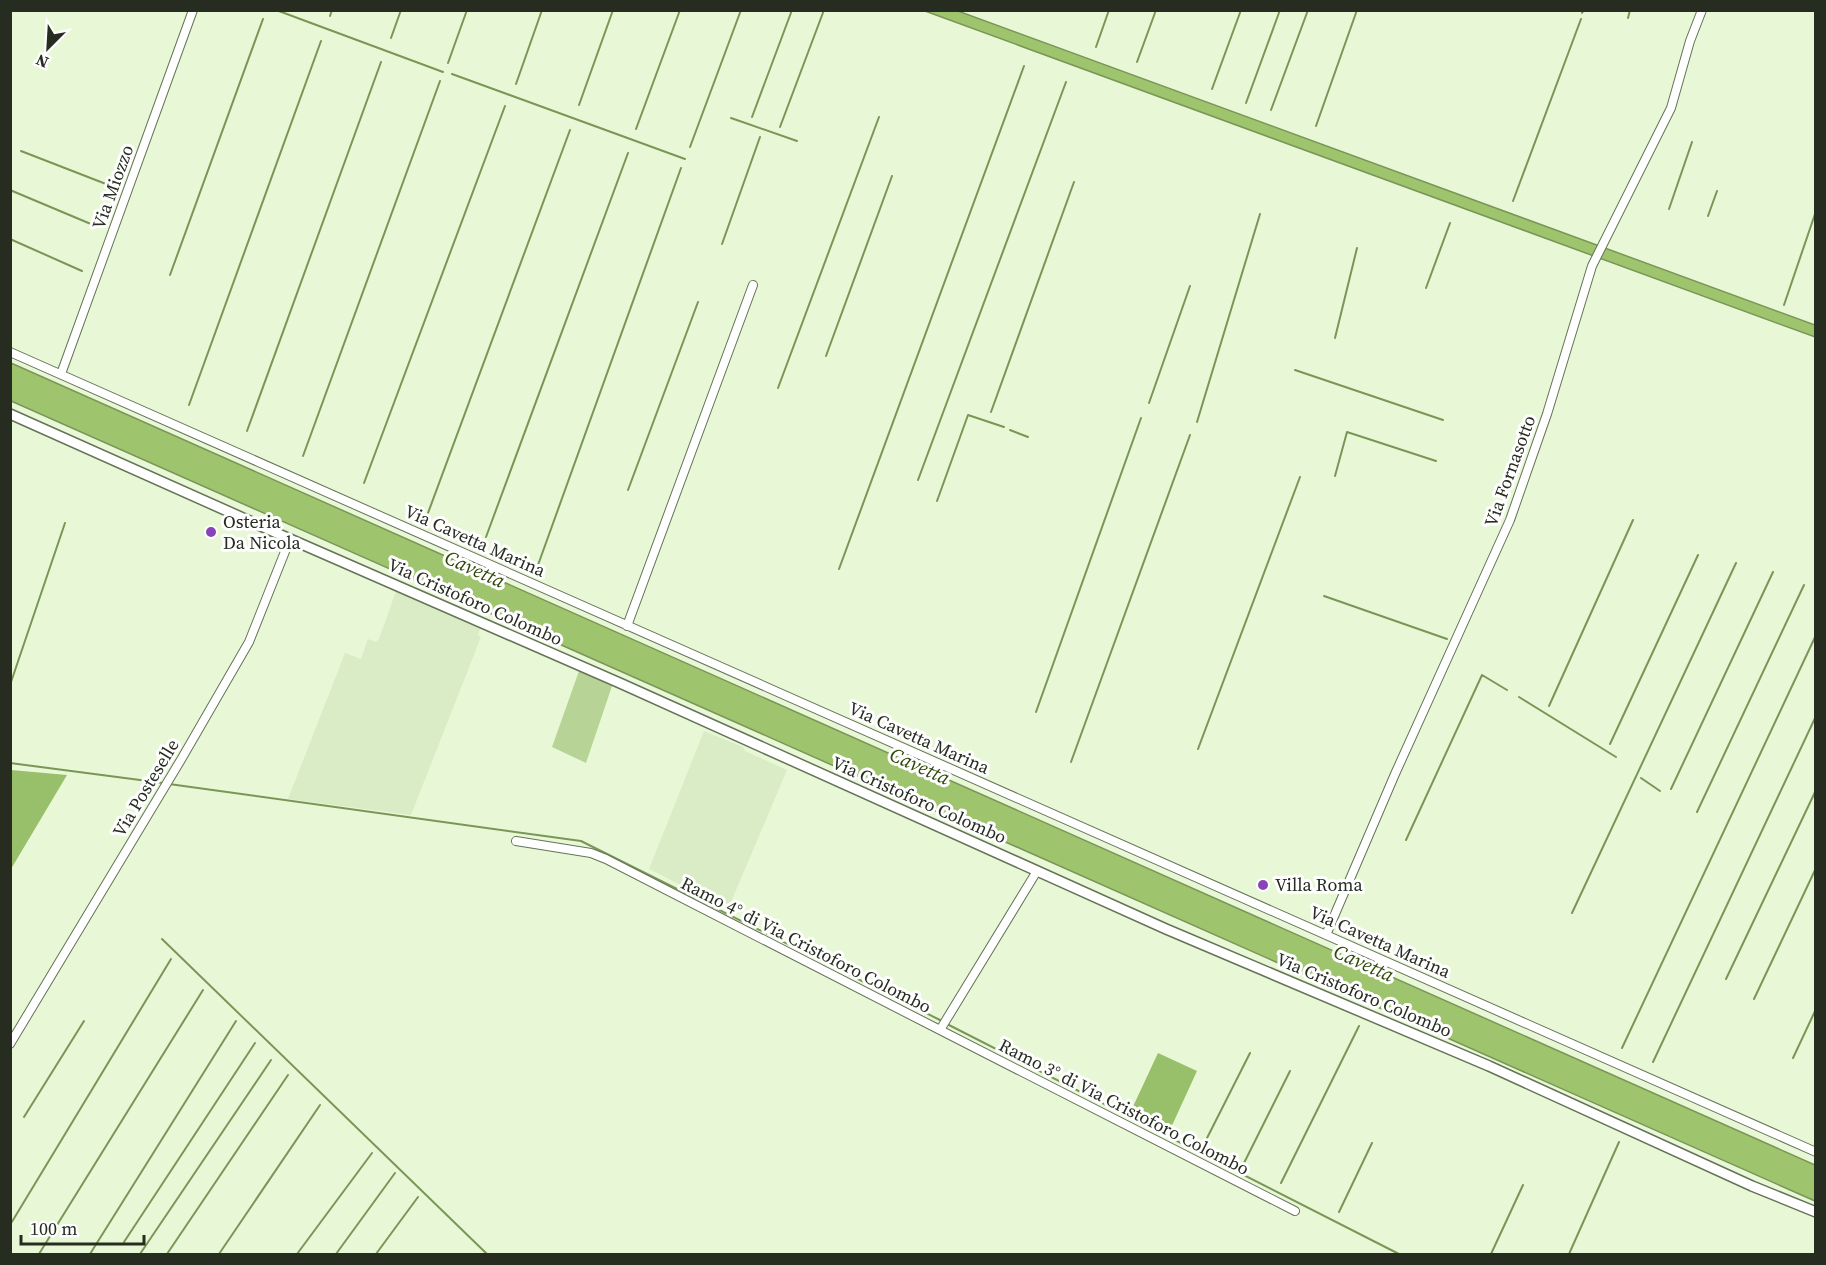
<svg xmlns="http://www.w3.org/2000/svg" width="1826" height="1265" font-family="'Source Serif 4',serif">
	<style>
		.built { fill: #d9ecc5 }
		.green { fill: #b7d496 }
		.forest { fill: #98bf69 }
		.water { fill: #9ec46e; stroke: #7a9657; stroke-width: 1.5 }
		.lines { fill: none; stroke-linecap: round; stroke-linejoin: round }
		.stream { stroke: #7a9657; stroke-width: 2 }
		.minor-casing { stroke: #657356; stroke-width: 10 }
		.tertiary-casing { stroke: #657356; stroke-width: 12 }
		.minor { stroke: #fff; stroke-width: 8 }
		.tertiary { stroke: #fff; stroke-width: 9 }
		.poi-dot { fill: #8743b7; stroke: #fefefe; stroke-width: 2 }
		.labels { text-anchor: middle; stroke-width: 6; stroke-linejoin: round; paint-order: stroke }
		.street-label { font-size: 18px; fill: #262c20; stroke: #fefefe }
		.poi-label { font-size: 18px; fill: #262c20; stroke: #fefefe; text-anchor: start }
		.water-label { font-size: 20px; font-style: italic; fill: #304707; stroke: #fefefe }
	</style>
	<rect width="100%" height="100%" fill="#e8f8d7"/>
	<!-- built -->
	<path class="built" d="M396 591 480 629 478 635 481 637 411 815 288 799 345 653 361 659 368 639 376 642 379 639Z
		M704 731 743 747 745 751 787 770 728 909 649 869Z"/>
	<!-- green -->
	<path class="green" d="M579 671 612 686 586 763 552 747Z"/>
	<!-- forest -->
	<path class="forest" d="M11 770 67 775 11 869 10 770Z
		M1158 1053 1197 1071 1169 1132 1130 1113Z"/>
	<!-- water -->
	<path class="water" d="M925 11H958L1815 325V337Z
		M11 363 1815 1165V1201L11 401Z"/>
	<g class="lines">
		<!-- stream -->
		<path class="stream" d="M276 10 443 72
			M1582 13 1584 10
			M330 16 332 10
			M1628 18 1630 10
			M391 38 401 10
			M1096 47 1109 10
			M1137 62 1156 10
			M448 63 467 10
			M452 74 685 159
			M516 84 542 10
			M1212 89 1241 10
			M1246 103 1280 10
			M579 105 613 10
			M1271 110 1308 10
			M752 117 792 10
			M731 118 797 141
			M1316 126 1357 10
			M780 127 824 10
			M636 129 680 10
			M690 147 741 10
			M21 151 106 184
			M10 190 98 227
			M1513 201 1581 19
			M1669 209 1692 142
			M1708 216 1717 191
			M10 239 82 271
			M722 244 760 137
			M170 275 263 19
			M1426 288 1450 223
			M1784 305 1816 211
			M1335 338 1357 248
			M826 356 892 176
			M1295 370 1443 420
			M778 388 879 117
			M1149 403 1190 286
			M189 405 321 41
			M991 412 1074 182
			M1197 422 1260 214
			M1010 430 1028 437
			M247 431 381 62
			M303 456 440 81
			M1335 476 1347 432 1436 461
			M918 480 1066 82
			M364 483 505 106
			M628 490 698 302
			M937 501 968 415 1004 427
			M428 513 570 130
			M486 537 628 153
			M538 565 681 168
			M839 569 1024 66
			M1324 596 1447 639
			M10 685 65 523
			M1519 697 1616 757
			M1549 706 1633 520
			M1036 712 1141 418
			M1610 744 1698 555
			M1198 749 1300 477
			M1071 762 1190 435
			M10 763 163 783
			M1641 778 1660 791
			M169 784 581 841 942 1021
			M1671 789 1773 572
			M1697 812 1804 585
			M1406 840 1482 675 1507 690
			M1572 913 1736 563
			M162 939 487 1254
			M1726 979 1816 790
			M1754 999 1816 868
			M947 1024 1399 1254
			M1622 1048 1816 635
			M1793 1058 1816 1009
			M1653 1062 1816 716
			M24 1117 84 1021
			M1204 1144 1250 1053
			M1243 1165 1290 1071
			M1281 1183 1359 1026
			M1339 1212 1372 1143
			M10 1225 171 959
			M124 1242 255 1043
			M39 1254 203 990
			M90 1254 236 1021
			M140 1254 271 1060
			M167 1254 288 1075
			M219 1254 320 1105
			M297 1254 372 1153
			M336 1254 395 1173
			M376 1254 418 1197
			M1491 1254 1523 1185
			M1569 1254 1619 1142"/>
		<!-- minor casing -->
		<g class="minor-casing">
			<path id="minor" d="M10 352 1816 1152
				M61 374 193 10
				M627 626 753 285
				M516 841 591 853 606 859 940 1030 1037 871
				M1326 935 1395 774 1510 520 1547 414 1592 266 1671 108 1690 41 1702 10
				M940 1030 1295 1211
				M10 1044 182 758 249 642 290 539"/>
		</g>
		<!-- tertiary casing -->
		<g class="tertiary-casing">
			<path id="tertiary" d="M10 414 290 539 622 684 1166 929 1489 1066 1752 1186 1816 1212"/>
		</g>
		<!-- minor -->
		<use href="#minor" class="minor"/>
		<!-- tertiary -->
		<use href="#tertiary" class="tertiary"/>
	</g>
	<!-- markers -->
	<g class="poi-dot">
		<circle cx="211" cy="532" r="6"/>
		<circle cx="1263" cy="885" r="6"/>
	</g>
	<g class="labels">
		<!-- street labels -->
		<g class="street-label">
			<text transform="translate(113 187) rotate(-70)" y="6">Via Miozzo</text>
			<text transform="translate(1510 471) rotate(-70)" y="6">Via Fornasotto</text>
			<text transform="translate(475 541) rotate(24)" y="6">Via Cavetta Marina</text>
			<text transform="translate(475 602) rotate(24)" y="6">Via Cristoforo Colombo</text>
			<text transform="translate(919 738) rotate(24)" y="6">Via Cavetta Marina</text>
			<text transform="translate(146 788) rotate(-59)" y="6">Via Posteselle</text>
			<text transform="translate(919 800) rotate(24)" y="6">Via Cristoforo Colombo</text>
			<text transform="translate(1380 942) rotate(24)" y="6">Via Cavetta Marina</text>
			<text transform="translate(806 945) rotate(27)" y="6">Ramo 4° di Via Cristoforo Colombo</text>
			<text transform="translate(1364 995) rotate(23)" y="6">Via Cristoforo Colombo</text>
			<text transform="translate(1124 1107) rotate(27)" y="6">Ramo 3° di Via Cristoforo Colombo</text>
		</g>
		<!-- poi labels -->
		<g class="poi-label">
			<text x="223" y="528">Osteria<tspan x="223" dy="21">Da Nicola</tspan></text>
			<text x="1275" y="891">Villa Roma</text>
		</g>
		<!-- water labels -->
		<g class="water-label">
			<text transform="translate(475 569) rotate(24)" y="7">Cavetta</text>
			<text transform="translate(920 766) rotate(24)" y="7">Cavetta</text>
			<text transform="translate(1364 963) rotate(24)" y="7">Cavetta</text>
		</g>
	</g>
	<!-- border -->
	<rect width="1826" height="1265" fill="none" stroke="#262c20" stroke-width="24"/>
	<!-- north arrow -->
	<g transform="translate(48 48) rotate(204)" stroke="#fefefe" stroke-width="4.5" paint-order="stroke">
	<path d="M0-4.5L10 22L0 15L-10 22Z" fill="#262c20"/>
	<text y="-9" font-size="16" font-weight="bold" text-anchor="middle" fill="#262c20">N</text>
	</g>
	<!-- scale -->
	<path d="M21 1235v9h123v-9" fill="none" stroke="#262c20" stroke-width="3"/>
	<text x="30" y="1235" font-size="18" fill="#262c20" stroke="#fefefe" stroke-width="4.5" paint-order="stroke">100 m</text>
</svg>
